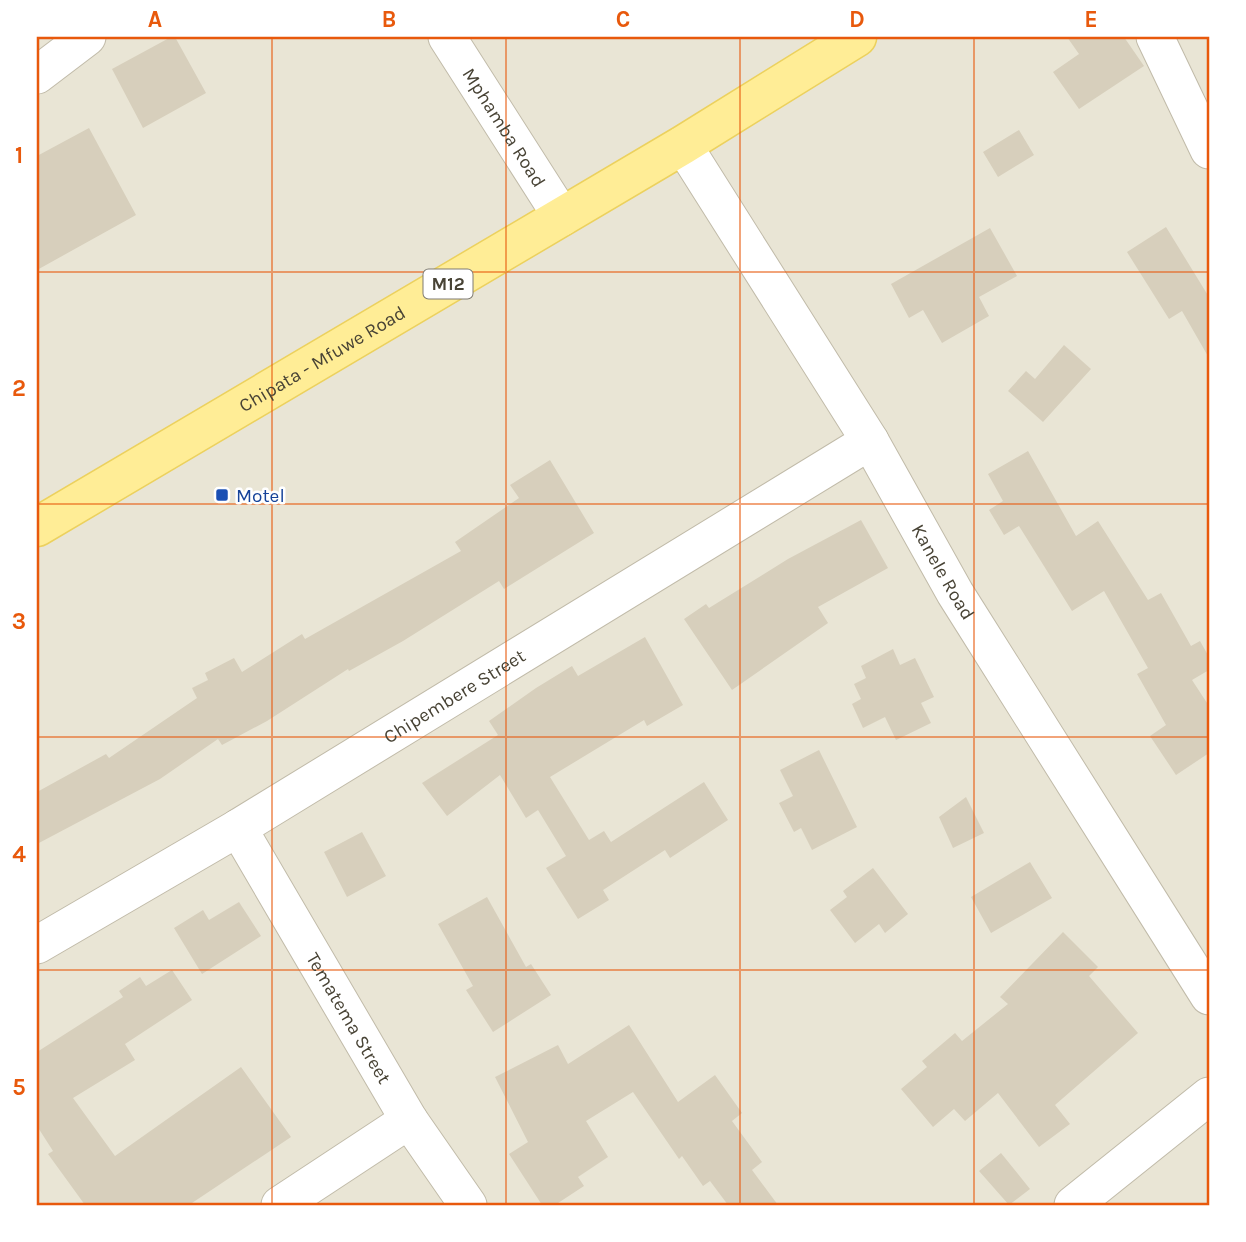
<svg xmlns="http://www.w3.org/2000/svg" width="1246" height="1242" font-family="Karla,sans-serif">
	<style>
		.residential { fill: #e9e5d5 }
		.building { fill: #d7cfbc }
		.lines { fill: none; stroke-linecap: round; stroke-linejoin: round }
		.street-casing { stroke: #c1bba9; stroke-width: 39 }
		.primary-casing { stroke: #ecd15e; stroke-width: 41 }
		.street { stroke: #fff; stroke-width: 37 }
		.primary { stroke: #ffed96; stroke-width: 38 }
		.grid { fill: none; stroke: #e8590c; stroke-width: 2; stroke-opacity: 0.55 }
		.transit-dot { fill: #1a4fb4; stroke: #fff; stroke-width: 2.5 }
		.labels { text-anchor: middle; stroke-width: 5; stroke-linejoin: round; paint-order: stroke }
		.shield { fill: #fff; stroke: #7f7b72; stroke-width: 2 }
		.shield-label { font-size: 18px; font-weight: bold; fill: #484335 }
		.street-label { font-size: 19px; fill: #484335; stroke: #fff }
		.transit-label { font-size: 19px; fill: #164399; stroke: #fff; text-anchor: start }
		.neatline { fill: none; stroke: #e8590c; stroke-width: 2.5 }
		.grid-label { font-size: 23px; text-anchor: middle; font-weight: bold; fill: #e8590c }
	</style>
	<rect width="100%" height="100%" fill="#f5f2e7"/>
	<!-- residential -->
	<path class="residential" d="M37 37H1209V1205H37Z"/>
	<!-- building -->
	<path class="building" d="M171 37H175L206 93 143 128 112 69Z
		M1067 37H1124L1144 66 1079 109 1053 72 1079 54Z
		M89 128 136 215 37 270V156Z
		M1019 130 1034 155 998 177 983 152Z
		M1166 227 1209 297V358L1182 311 1169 319 1127 252Z
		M990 228 1017 276 979 297 989 316 942 343 923 310 909 318 891 284Z
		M1064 345 1091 369 1043 422 1008 391 1026 371 1035 379Z
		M1028 451 1076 536 1098 521 1148 600 1161 593 1191 646 1200 641 1209 657V670L1192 680 1209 706V753L1176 775 1150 736 1166 725 1137 674 1148 668 1104 591 1072 611 1019 526 1004 535 989 510 1003 501 988 474Z
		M550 460 594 533 504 589 499 581 403 641 349 671 348 669 267 721 222 745 218 739 160 779 37 844V792L106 754 109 758 197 698 192 688 208 680 205 673 234 658 242 672 302 634 305 639 461 551 455 542 519 498 510 485Z
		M861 520 888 568 818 607 828 623 732 690 684 619 706 604 709 608 788 559Z
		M645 637 683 705 647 726 644 720 550 777 589 840 604 831 611 842 704 782 728 820 670 858 665 850 603 890 609 900 578 919 546 868 566 856 538 810 526 818 500 775 447 816 422 783 498 735 489 721 536 688 572 666 578 676Z
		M893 649 900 665 915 658 934 697 921 703 931 723 896 740 885 717 863 728 852 704 861 699 854 684 866 678 861 666Z
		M819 750 857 827 812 850 801 828 794 832 779 803 793 796 780 770Z
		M966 797 984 833 953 848 939 817Z
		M362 832 386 876 347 897 324 852Z
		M1030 862 1052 898 991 933 971 897Z
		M873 868 908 914 885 933 879 924 855 943 830 910 847 897 843 891Z
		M487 897 526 967 531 964 551 995 493 1032 466 990 473 986 438 924Z
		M239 902 261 936 202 974 174 928 203 910 209 920Z
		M1063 932 1098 967 1089 976 1138 1033 1055 1105 1070 1124 1039 1147 998 1093 965 1121 954 1109 933 1127 901 1089 927 1067 922 1061 955 1033 962 1041 1008 1004 1000 997Z
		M172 970 192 1000 125 1044 135 1060 73 1098 115 1156 241 1067 291 1137 189 1205H85L48 1154 53 1151 37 1126V1052L123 997 119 991 140 977 146 986Z
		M629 1025 678 1102 715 1075 742 1113 732 1121 762 1162 752 1170 778 1205H728L710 1181 703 1186 682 1156 679 1159 633 1092 586 1121 608 1157 578 1177 584 1186 555 1205H542L509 1154 528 1142 495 1077 558 1045 568 1064Z
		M1001 1153 1030 1189 1009 1205 979 1171Z"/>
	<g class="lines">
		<!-- street casing -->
		<g class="street-casing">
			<g id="street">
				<path id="s1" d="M447 37 562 217"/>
				<path d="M1155 37 1209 150"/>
				<path d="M37 75 87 37"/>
				<path id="s2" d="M683 145 870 441 955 593 1209 996"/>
				<path id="s3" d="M238 828 409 1120 468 1205"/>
				<path id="s4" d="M37 945 238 828 870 441"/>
				<path d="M280 1205 409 1120"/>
				<path d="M1073 1205 1209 1096"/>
			</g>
		</g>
		<!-- primary casing -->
		<g class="primary-casing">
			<g id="primary">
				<path id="s5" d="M37 527 683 145 857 37"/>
			</g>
		</g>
		<!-- street -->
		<use href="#street" class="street"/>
		<!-- primary -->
		<use href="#primary" class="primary"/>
	</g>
	<!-- grid -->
	<path class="grid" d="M272 37V1205M506 37V1205M740 37V1205M974 37V1205M37 272H1209M37 504H1209M37 737H1209M37 970H1209"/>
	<!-- markers -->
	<rect class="transit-dot" x="215" y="488" width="14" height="14" rx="3.5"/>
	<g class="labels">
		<!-- shield labels -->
		<rect class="shield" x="423.5" y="269.5" width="49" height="29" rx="5"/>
		<g class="shield-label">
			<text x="448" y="290">M12</text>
		</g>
		<!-- street labels -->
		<g class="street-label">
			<text dy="7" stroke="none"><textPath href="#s1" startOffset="107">Mphamba Road</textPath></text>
			<text dy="7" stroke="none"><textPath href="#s5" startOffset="331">Chipata - Mfuwe Road</textPath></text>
			<text dy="7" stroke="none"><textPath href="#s2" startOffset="500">Kanele Road</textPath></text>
			<text dy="7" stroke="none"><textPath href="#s4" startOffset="486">Chipembere Street</textPath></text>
			<text dy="7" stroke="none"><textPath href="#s3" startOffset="220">Tematema Street</textPath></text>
		</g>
		<!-- transit labels -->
		<g class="transit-label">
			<text x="236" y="502">Motel</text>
		</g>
	</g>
	<!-- border -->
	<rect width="1246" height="1242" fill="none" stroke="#ffffff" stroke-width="77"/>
	<rect x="38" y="38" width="1170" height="1166" class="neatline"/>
	<g class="grid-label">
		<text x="155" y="27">A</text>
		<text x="389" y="27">B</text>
		<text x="623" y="27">C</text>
		<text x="857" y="27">D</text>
		<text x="1091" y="27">E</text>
		<text x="19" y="163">1</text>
		<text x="19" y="396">2</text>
		<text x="19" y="629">3</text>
		<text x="19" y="862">4</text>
		<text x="19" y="1095">5</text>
	</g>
</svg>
